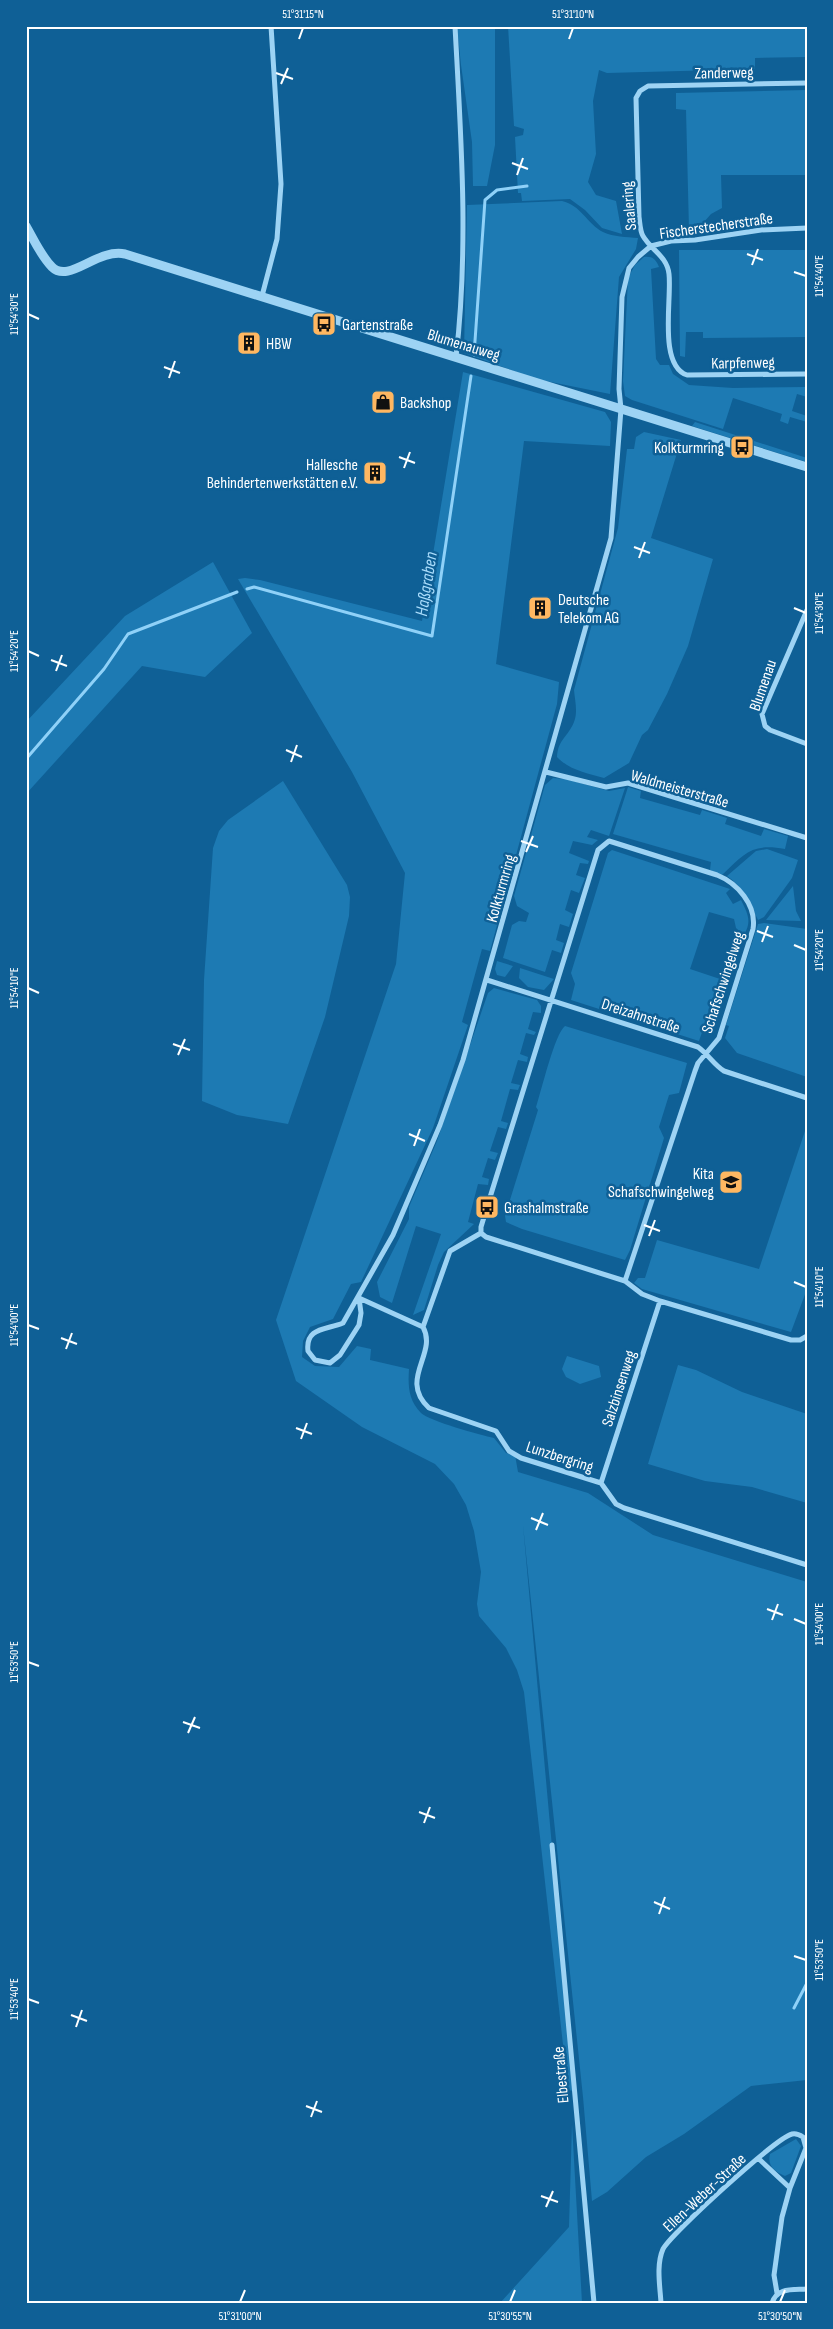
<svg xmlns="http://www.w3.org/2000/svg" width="833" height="2329" font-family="'Sofia Sans Condensed',sans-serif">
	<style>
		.green { fill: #1d7ab3 }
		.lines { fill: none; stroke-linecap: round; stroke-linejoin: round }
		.stream { stroke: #8fd1f8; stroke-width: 3 }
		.minor { stroke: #9dd3f4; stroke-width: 5 }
		.tertiary { stroke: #9dd3f4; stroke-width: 9 }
		.ticks { fill: none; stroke: #fff; stroke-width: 2 }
		.labels { text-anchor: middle; stroke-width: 5; stroke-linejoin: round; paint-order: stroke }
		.street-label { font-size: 16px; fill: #fff; stroke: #0f6096 }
		.poi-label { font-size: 16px; fill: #fff; stroke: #0f6096; text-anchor: start }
		.water-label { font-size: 18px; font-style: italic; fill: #aadcfb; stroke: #0f6096 }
		.neatline { fill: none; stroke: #fff; stroke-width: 2 }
		.ticks-label { font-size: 12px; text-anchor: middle; fill: #fff }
	</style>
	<rect width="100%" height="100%" fill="#0f6096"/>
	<!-- green -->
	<path class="green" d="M457 26H495V145L487 186H473L472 142 461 65Z
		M508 26H807V57L755 58V69L607 73 599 70 593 101 596 154 588 182 596 195 616 201 622 234 602 228 585 210 570 199 522 201 521 193H518L515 137 523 135 524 129 514 126Z
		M807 90V175H721L722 208 711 214 696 231 669 234V231L689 230 686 110 676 109V93Z
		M562 201C581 205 587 224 603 232 614 237 626 237 638 238L636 249 619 277 610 394 536 379 464 353 467 205Z
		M679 250H807V337L703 338V332H686L685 357 680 356Z
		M644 257C652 256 656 259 659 267L651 269 656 359 660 365H669L673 374 689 385 733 388 807 387V397L797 394 792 411 807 416V422L790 417 788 424 780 421 782 414 733 398 723 429 632 400 625 396 623 381 628 278 635 265Z
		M463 372 605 412 611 422 610 446 524 441 496 664 559 682 557 704 490 951 482 949 462 1022 468 1025 433 1128 361 1282 351 1284 333 1319 310 1327 303 1341 302 1357 315 1366 339 1367 357 1346 371 1349 370 1360 409 1369C408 1385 408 1400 421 1413 429 1421 481 1435 494 1438L506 1453 515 1455 518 1472 588 1493 653 1535 807 1582V2080L751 2086 684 2134 646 2157 607 2192 592 2201 583 2097 523 1525 574 2091 568 2090 524 1692 517 1670 506 1648 479 1616 477 1604 481 1572 474 1531 466 1505 454 1484 435 1464 362 1427 296 1381 276 1320 396 964 405 873 352 772 238 579 245 578 260 580 422 621Z
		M695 422 807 458V462L692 426Z
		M644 432 681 440 651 538 713 559 688 646 667 694 648 730 642 735 629 763 604 778C587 773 569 770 557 757 558 739 568 737 574 722 578 712 575 701 574 690L618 528 627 449H634L636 437Z
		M213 562 252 633 205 677 142 666 26 794V722L125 616Z
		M553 778 566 779 609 791 625 788 609 836 591 830 587 837 598 840 592 845 573 841 569 853 589 861 588 864 580 863 576 875 585 878 579 893 571 890 565 910 573 914 569 927 560 924 556 940 564 943 561 953 552 950 545 972 503 958 512 925 519 921 526 922 529 913 517 906 514 896 545 785Z
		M283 781 347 885 350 897 349 916 325 1017 288 1124 237 1115 202 1101 204 980 213 848 219 831 228 820Z
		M628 787 641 791 640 798 700 815 702 810 727 818 725 824 761 836 764 829 788 836 785 849C752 843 745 853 722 875L710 870 711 862 613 834Z
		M767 849 798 860 792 878 764 917 758 920C750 902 743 887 727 876L756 851Z
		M612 850 730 889 726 893 733 904 741 900C748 914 752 921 744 935L736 928 734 919 709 912 690 969 720 979 699 1041 571 1000 575 984 571 973 608 853Z
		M793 886 796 911 801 921 766 920Z
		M764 923 807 929V1077L737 1053 725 1038 729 1026 726 1025 758 924Z
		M497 961 513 966 505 977 497 975 495 969Z
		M520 968 554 979 544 990 528 987 519 978Z
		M494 988 537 1000 541 1006V1013L533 1012 528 1029 536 1032 534 1035 526 1033 520 1054 528 1057 527 1062 518 1060 511 1083 520 1085 518 1090 510 1089 501 1121 508 1123 506 1129 498 1127 490 1151 498 1153 495 1160 488 1158 482 1177 489 1179 488 1185 478 1184 468 1222 474 1224 444 1252 438 1265 424 1310 413 1315 441 1234 416 1226 392 1303 380 1297 377 1282 409 1219V1207L437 1141 488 993Z
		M565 1026 687 1063 679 1093 669 1095 659 1127 664 1138 630 1250 625 1260 522 1229 506 1222 505 1216 538 1110 536 1107C541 1092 555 1033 565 1026Z
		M807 1125V1289L791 1332 642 1289 634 1283 638 1278H645L657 1240 759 1269Z
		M567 1356 599 1366 601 1377 580 1384 566 1377 562 1369Z
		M678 1365 696 1370 742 1392 807 1414V1503L752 1487 705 1481 648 1464Z
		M572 2124 582 2303H500L569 2227Z
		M796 2139 801 2146 791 2173 785 2176C775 2172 767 2166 770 2154Z"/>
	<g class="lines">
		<!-- stream -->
		<path class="stream" d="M474 355 485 200 497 190 527 186
			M247 589 254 587 432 636 471 376
			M26 759 104 669 128 634 237 592
			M794 2008 807 1983"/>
		<!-- minor -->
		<path class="minor" d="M455 26C461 138 469 246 456 357
			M807 83 648 86 640 91 636 98 639 217C640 223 640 231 643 236 651 250 667 256 669 274 672 299 658 365 687 375L807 374
			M262 296 277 239 281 184 271 26
			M807 610 762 714 765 726 770 730 807 744
			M546 772 606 787 628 783 807 838
			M487 980 698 1047C708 1054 714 1065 724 1071L807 1098
			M481 1233V1227L487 1207 598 850 609 841 717 875C737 883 757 905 753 929L719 1038 698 1063 695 1071 625 1281
			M481 1233 486 1237 625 1281 642 1294 660 1301 791 1340H800L807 1336
			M359 1298 361 1313 359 1325 340 1355 330 1363 315 1360 308 1351C305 1327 327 1330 343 1323L393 1235 440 1125 463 1060 611 538 621 409 619 389 622 297 629 268 638 257 651 246 671 241 695 240 761 230 807 228
			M359 1298 423 1327C438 1354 398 1379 429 1408L496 1431 509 1451 521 1458 601 1483 616 1504 624 1508 807 1565
			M423 1327 450 1251 481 1233
			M601 1483 660 1301
			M552 1845 594 2303
			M759 2159 790 2188
			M661 2303C660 2286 656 2265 663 2249 672 2233 776 2138 792 2134 796 2133 800 2135 803 2137L806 2148 790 2188 782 2217 774 2275 777 2293
			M772 2303C777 2287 793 2290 807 2289"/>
		<!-- tertiary -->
		<path class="tertiary" d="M26 226C34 240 41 256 52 267 69 284 97 248 125 254L807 467"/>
	</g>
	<!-- ticks -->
	<path class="ticks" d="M299 39 303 28M569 39 573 28M276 73 293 79M281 84 288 68M512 163 528 169M517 175 523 158M747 254 763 260M752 265 758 249M794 272 806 276M28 314 39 319M164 367 180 373M169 378 175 361M399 457 415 463M404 468 410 452M634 547 650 553M639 558 645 542M794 608 806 613M28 651 39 656M51 660 67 666M56 671 62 655M286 750 302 757M291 762 297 745M521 841 538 847M526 852 533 836M757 931 773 937M762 942 768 926M794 945 806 950M28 988 39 993M173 1044 190 1050M178 1055 185 1039M409 1134 425 1141M414 1146 420 1129M644 1225 660 1231M649 1236 655 1220M794 1282 806 1287M28 1325 39 1329M61 1338 77 1344M66 1349 72 1333M296 1428 312 1434M301 1439 307 1423M531 1518 548 1525M536 1530 543 1513M767 1609 783 1615M794 1619 806 1624M772 1620 778 1604M28 1662 39 1666M183 1722 200 1728M188 1733 195 1717M419 1812 435 1818M424 1823 430 1807M654 1902 670 1909M659 1914 665 1897M794 1956 806 1960M28 1999 39 2003M71 2015 87 2021M76 2027 82 2010M306 2106 322 2112M311 2117 317 2101M541 2196 558 2202M546 2207 553 2191M240 2302 245 2290M510 2302 515 2290M780 2302 785 2290"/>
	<!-- icons -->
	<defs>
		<g id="bus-square" transform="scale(1.25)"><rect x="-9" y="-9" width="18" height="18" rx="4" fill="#ffb761" stroke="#0f6096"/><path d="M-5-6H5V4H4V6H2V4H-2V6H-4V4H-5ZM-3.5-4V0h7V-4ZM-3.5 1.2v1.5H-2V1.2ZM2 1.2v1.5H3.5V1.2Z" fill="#111"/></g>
		<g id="building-square" transform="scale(1.25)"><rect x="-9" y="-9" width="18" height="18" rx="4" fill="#ffb761" stroke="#0f6096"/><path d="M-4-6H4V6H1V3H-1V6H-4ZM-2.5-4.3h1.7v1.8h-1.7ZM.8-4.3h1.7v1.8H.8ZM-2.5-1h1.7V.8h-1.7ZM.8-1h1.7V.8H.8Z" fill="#111"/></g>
		<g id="shop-square" transform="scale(1.25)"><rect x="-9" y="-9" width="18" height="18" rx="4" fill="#ffb761" stroke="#0f6096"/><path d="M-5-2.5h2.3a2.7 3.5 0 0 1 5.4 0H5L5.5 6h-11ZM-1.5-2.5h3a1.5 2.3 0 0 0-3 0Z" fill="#111"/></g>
		<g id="school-square" transform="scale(1.25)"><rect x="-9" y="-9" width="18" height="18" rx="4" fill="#ffb761" stroke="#0f6096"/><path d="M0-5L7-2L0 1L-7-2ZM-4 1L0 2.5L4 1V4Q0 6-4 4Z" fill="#111"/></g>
	</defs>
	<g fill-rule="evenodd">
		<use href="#bus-square" x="324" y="324"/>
		<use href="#building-square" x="249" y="343"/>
		<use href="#shop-square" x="383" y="402"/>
		<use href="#bus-square" x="742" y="447"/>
		<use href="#building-square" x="375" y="473"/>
		<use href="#building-square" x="540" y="608"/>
		<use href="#school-square" x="731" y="1182"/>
		<use href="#bus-square" x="487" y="1207"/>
	</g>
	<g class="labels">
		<!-- street labels -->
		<g class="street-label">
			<text transform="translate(724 72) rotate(-1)" y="6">Zanderweg</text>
			<text transform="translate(628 206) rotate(-95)" y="6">Saalering</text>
			<text transform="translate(716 225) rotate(-8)" y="6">Fischerstecherstraße</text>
			<text transform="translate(464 344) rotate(17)" y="6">Blumenauweg</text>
			<text transform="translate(743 362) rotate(-1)" y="6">Karpfenweg</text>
			<text transform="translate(762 685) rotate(-71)" y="6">Blumenau</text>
			<text transform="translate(680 788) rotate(16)" y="6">Waldmeisterstraße</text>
			<text transform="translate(500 888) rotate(-74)" y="6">Kolkturmring</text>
			<text transform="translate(722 982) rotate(-72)" y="6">Schafschwingelweg</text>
			<text transform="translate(641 1015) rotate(18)" y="6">Dreizahnstraße</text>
			<text transform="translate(618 1388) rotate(-72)" y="6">Salzbinsenweg</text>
			<text transform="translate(560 1456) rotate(18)" y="6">Lunzbergring</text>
			<text transform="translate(560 2075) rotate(-95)" y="6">Elbestraße</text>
			<text transform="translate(704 2192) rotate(-43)" y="6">Ellen-Weber-Straße</text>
		</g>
		<!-- poi labels -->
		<g class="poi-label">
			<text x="342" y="330">Gartenstraße</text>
			<text x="266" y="349">HBW</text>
			<text x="400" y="408">Backshop</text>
			<text x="724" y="453" text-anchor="end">Kolkturmring</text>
			<text x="358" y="470" text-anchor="end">Hallesche<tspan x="358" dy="18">Behindertenwerkstätten e.V.</tspan></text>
			<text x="558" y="605">Deutsche<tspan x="558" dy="18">Telekom AG</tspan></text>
			<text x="714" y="1179" text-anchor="end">Kita<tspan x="714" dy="18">Schafschwingelweg</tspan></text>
			<text x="504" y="1213">Grashalmstraße</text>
		</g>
		<!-- water labels -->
		<g class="water-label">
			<text transform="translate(426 584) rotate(-81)" y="6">Haßgraben</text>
		</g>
	</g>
	<!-- border -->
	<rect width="833" height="2329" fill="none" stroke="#0f6096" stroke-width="55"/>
	<rect x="28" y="28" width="778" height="2274" class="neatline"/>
	<g class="ticks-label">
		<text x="303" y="18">51°31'15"N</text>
		<text x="573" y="18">51°31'10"N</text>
		<text transform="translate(819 276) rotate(-90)" y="4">11°54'40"E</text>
		<text transform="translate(14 314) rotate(-90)" y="4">11°54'30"E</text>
		<text transform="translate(819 613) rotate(-90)" y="4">11°54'30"E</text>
		<text transform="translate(14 651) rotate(-90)" y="4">11°54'20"E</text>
		<text transform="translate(819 950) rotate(-90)" y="4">11°54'20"E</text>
		<text transform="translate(14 988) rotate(-90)" y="4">11°54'10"E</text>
		<text transform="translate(819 1287) rotate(-90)" y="4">11°54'10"E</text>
		<text transform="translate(14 1325) rotate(-90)" y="4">11°54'00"E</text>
		<text transform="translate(819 1624) rotate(-90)" y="4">11°54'00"E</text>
		<text transform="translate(14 1662) rotate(-90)" y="4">11°53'50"E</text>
		<text transform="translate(819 1960) rotate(-90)" y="4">11°53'50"E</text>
		<text transform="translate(14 1999) rotate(-90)" y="4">11°53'40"E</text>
		<text x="240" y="2320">51°31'00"N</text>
		<text x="510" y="2320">51°30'55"N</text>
		<text x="780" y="2320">51°30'50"N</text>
	</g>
</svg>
